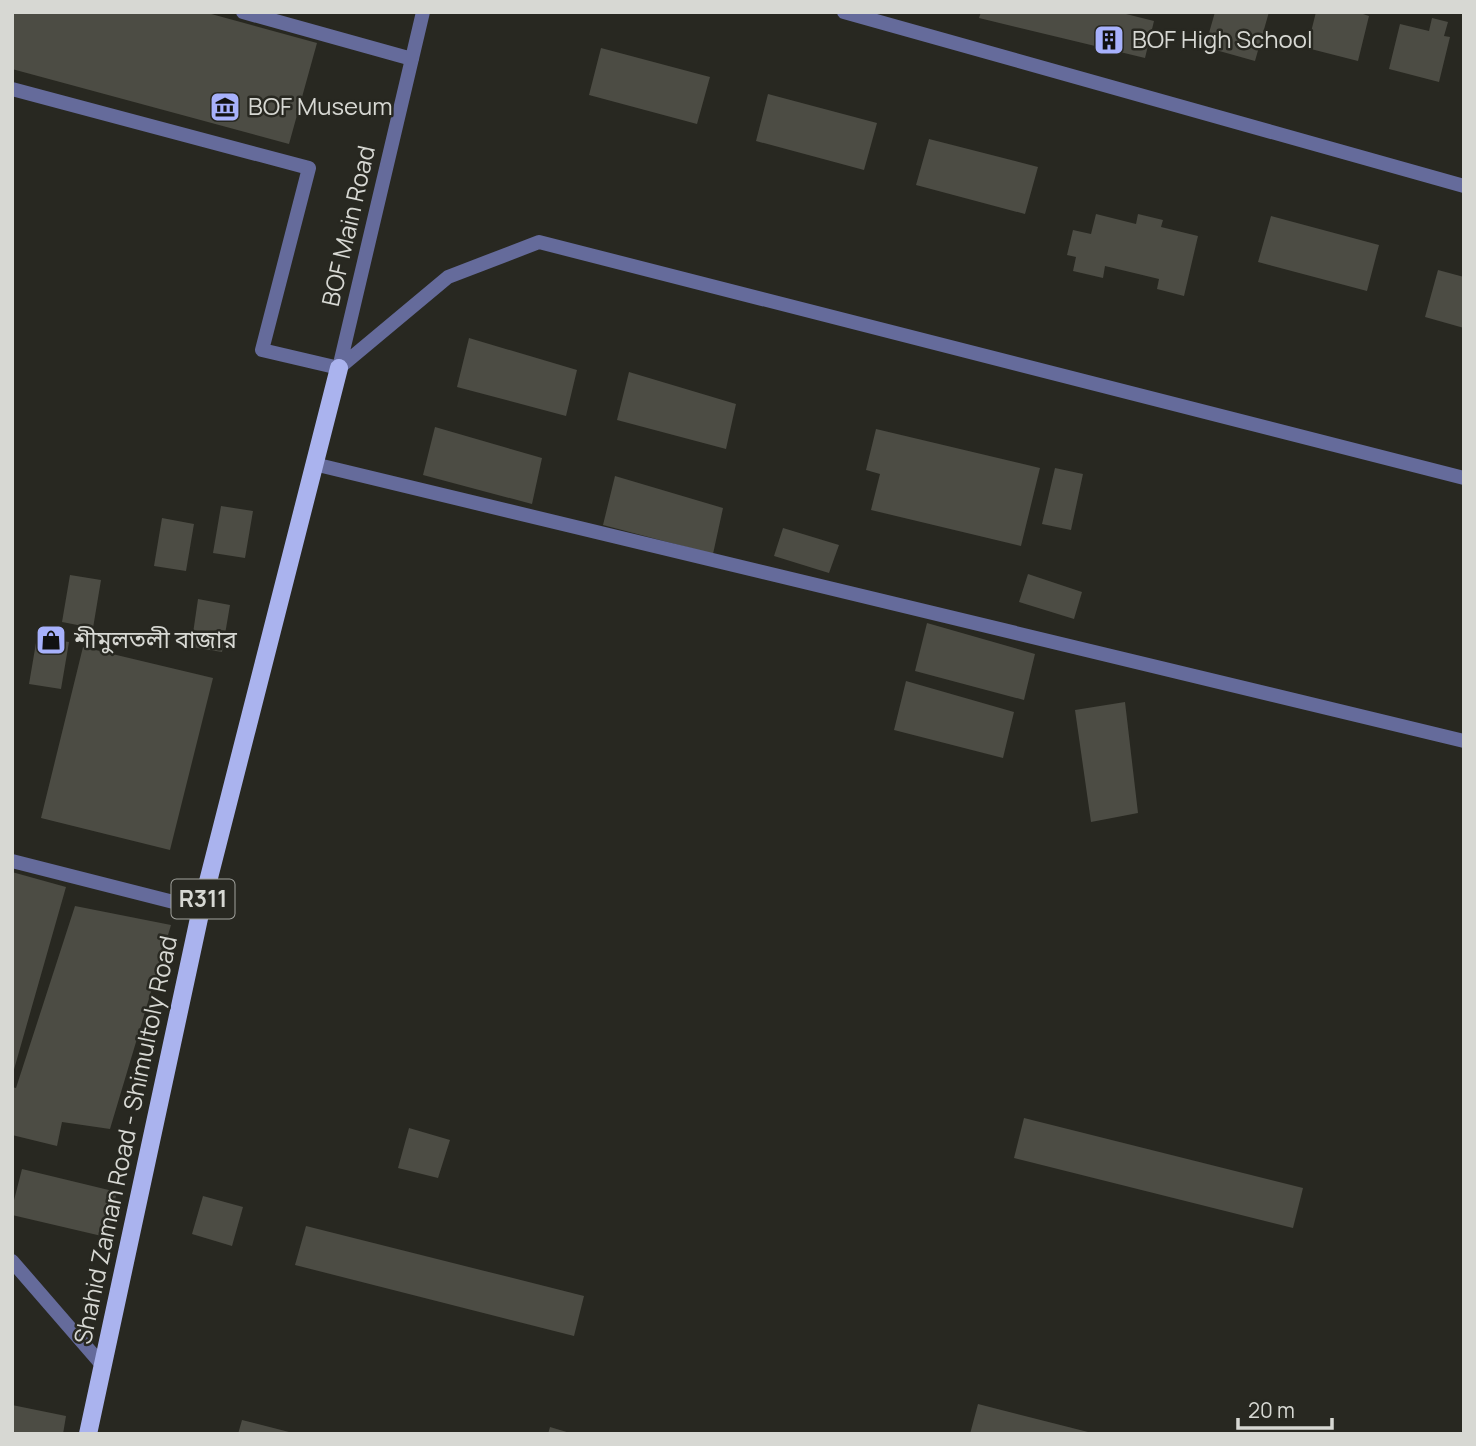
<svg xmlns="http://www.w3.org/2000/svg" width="1476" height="1446" font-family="Manrope,'Noto Sans Bengali',sans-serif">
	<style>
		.building { fill: #4c4c44 }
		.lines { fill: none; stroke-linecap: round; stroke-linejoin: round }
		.service { stroke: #656b9b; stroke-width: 14 }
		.minor { stroke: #656b9b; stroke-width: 14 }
		.primary { stroke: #aab3ee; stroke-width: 18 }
		.labels { text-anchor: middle; stroke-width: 5; stroke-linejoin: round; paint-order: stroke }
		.shield { fill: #282821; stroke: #a2a39e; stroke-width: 2 }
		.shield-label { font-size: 23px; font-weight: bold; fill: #d7d8d3 }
		.poi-label { font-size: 24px; fill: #d7d8d3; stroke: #282821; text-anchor: start }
		.street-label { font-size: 24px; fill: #d7d8d3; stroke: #282821 }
	</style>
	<rect width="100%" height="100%" fill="#282821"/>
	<!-- building -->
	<path class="building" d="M12 12H204L317 43 289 144 12 69Z
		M981 12H1118L1154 21 1145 58 979 18Z
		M1215 12H1269L1255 61 1205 47Z
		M1316 12H1364L1363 14 1369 16 1358 61 1307 48Z
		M1432 18 1448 22 1444 36 1450 37 1439 82 1389 69 1400 24 1429 31Z
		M601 48 710 77 697 124 589 95Z
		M768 94 877 123 864 170 756 141Z
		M929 139 1038 167 1025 214 916 185Z
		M1096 214 1136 224 1138 214 1163 220 1161 227 1198 236 1184 296 1157 289 1159 279 1105 266 1103 278 1073 271 1076 257 1067 255 1073 230 1091 234Z
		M1271 216 1379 245 1367 291 1258 262Z
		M1438 270 1464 277V328L1425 317Z
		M469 338 577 370 566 416 457 387Z
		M629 372 736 404 726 449 617 420Z
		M435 427 542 458 532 504 423 475Z
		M876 429 1040 468 1021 546 871 510 880 474 866 470Z
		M1055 468 1083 474 1071 530 1042 524Z
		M615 476 723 508 713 554 603 525Z
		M221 506 253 511 245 558 213 553Z
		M162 518 194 524 186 571 154 566Z
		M783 528 839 545 829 573 774 556Z
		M1028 574 1082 592 1074 619 1019 602Z
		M70 575 101 580 93 628 62 622Z
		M198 599 230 605 222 652 191 647Z
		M927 623 1035 654 1024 700 915 671Z
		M37 637 69 642 61 689 29 684Z
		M83 647 213 678 170 850 41 818Z
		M906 681 1014 712 1003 758 894 730Z
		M1125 702 1138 813 1091 822 1075 710Z
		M12 872 66 887 13 1073H12Z
		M75 906 171 925 110 1129 62 1122 57 1146 12 1135V1087L16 1088Z
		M1024 1118 1303 1188 1293 1228 1014 1158Z
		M409 1128 450 1140 438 1178 398 1168Z
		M22 1169 117 1192 106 1237 12 1215V1208Z
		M203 1196 243 1207 232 1246 192 1234Z
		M306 1226 584 1296 574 1336 295 1265Z
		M978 1404 1092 1433V1434H970Z
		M12 1405 66 1416 63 1434H12Z
		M242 1420 293 1433V1434H238Z
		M550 1427 570 1433V1434H548Z"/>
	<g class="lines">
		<!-- service -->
		<path class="service" d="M314 464C697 558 1080 652 1464 741"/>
		<!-- minor -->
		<path class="minor" d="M243 12 412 59
			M844 12 1464 186
			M12 89 309 168 262 350 339 368
			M339 368 448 277 539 242 1464 478
			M339 368 423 12
			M12 861 201 909
			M12 1261 103 1366"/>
		<!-- primary -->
		<path class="primary" d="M88 1434 201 909 339 368"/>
	</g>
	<!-- icons -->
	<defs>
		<g id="building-square" transform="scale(1.575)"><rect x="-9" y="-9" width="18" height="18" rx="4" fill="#a7b1fc" stroke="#282821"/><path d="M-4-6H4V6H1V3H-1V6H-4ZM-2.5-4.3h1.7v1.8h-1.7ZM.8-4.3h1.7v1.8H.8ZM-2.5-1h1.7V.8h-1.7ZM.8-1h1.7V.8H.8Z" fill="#111"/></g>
		<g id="museum-square" transform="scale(1.575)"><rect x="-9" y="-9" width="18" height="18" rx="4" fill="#a7b1fc" stroke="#282821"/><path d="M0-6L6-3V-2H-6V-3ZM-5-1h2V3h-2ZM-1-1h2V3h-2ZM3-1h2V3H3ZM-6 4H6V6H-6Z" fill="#111"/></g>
		<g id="shop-square" transform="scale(1.575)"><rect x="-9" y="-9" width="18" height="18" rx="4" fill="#a7b1fc" stroke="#282821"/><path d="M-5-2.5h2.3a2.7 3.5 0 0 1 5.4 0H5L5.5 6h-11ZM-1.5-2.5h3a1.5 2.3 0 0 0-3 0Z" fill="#111"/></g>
	</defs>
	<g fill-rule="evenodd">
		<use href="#building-square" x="1109" y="40"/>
		<use href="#museum-square" x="225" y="107"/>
		<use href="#shop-square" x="51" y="640"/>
	</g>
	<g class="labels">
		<!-- shield labels -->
		<rect class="shield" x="171.5" y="879.5" width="63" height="39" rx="5"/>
		<g class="shield-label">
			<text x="203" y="907">R311</text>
		</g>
		<!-- poi labels -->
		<g class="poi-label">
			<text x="1132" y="48">BOF High School</text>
			<text x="248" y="115">BOF Museum</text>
			<text x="74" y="648">শীমুলতলী বাজার</text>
		</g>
		<!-- street labels -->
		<g class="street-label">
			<text transform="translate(349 226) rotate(-77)" y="8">BOF Main Road</text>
			<text transform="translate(126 1140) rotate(-78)" y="8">Shahid Zaman Road - Shimultoly Road</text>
		</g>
	</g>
	<!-- border -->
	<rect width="1476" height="1446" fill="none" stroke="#d7d8d3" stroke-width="28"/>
	<!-- scale -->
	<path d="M1238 1418v10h94v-10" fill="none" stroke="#d7d8d3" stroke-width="3.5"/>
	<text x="1248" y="1418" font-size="21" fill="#d7d8d3" stroke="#282821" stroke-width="5" paint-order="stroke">20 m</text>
</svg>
